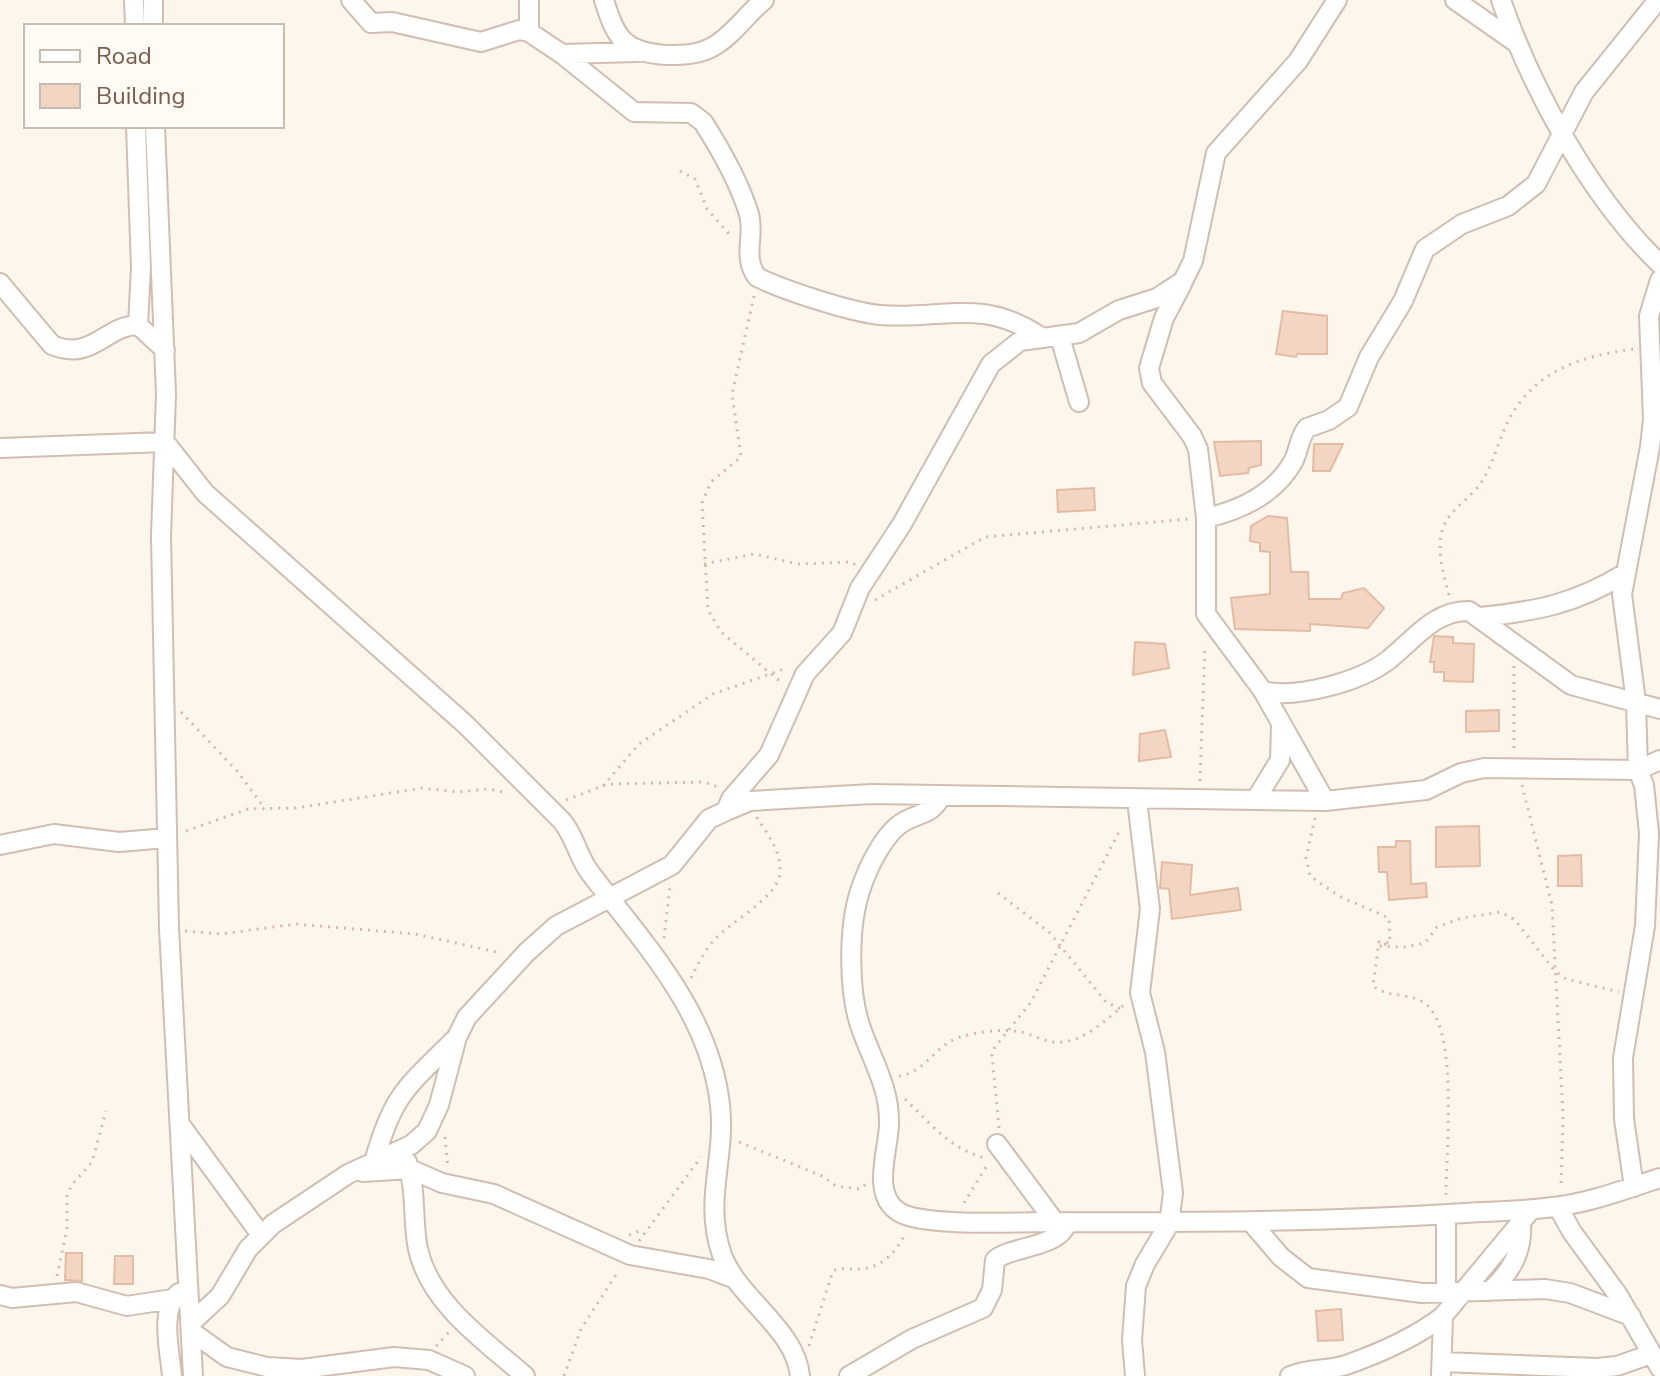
<svg xmlns="http://www.w3.org/2000/svg" width="1660" height="1376" font-family="'Nunito Sans',sans-serif">
	<style>
		.building { fill: #f3d5c3; stroke: #e6bba3; stroke-width: 2 }
		.lines { fill: none; stroke-linecap: round; stroke-linejoin: round }
		.street-casing { stroke: #d1beb0; stroke-width: 22 }
		.path { stroke: #d9b8a5; stroke-width: 3; stroke-dasharray: 2 6; stroke-linecap: butt }
		.street { stroke: #fff; stroke-width: 18 }
	</style>
	<rect width="100%" height="100%" fill="#fdf6ec"/>
	<!-- building -->
	<path class="building" d="M1283 311 1327 316V354H1297L1296 357 1276 354Z
		M1261 441V465L1249 468 1248 473 1220 476 1214 442Z
		M1314 444H1343L1330 471H1313Z
		M1094 488 1095 510 1058 512 1057 490Z
		M1268 516 1287 518 1291 572H1308L1309 599H1341L1343 593 1364 588 1384 608 1368 628 1310 624V631L1235 629 1231 598 1270 594V552L1260 551V543L1250 541 1251 526Z
		M1434 636 1453 637V643L1474 644 1473 682 1444 681V672H1434V662H1430Z
		M1135 642 1165 644 1169 668 1133 675Z
		M1499 710V731L1466 732V711Z
		M1165 730 1171 757 1139 761 1140 734Z
		M1479 826 1480 866 1436 867V827Z
		M1396 841H1410L1411 884 1426 883 1427 897 1389 900 1387 872H1379L1378 847H1396Z
		M1581 855 1582 886H1558V856Z
		M1162 862 1192 865 1190 895 1238 888 1241 910 1172 919 1169 889 1160 888Z
		M66 1253H82V1281L65 1280Z
		M115 1256H133V1284H114Z
		M1341 1309 1343 1340 1318 1341 1316 1311Z"/>
	<g class="lines">
		<!-- street casing -->
		<g class="street-casing">
			<path id="street" d="M134 0 135 26
				M153 0V26
				M351 0 371 23 392 22 481 42 519 30 529 32 562 54 637 52
				M604 0C616 39 624 52 666 55 683 55 699 55 714 46 733 35 747 14 764 0
				M1455 0 1515 42
				M1501 0C1532 90 1591 198 1660 264
				M529 32V0
				M562 54 634 112 691 113 703 122C721 150 739 182 749 214 755 236 742 257 757 277 783 290 850 312 880 315 944 320 979 297 1040 336
				M136 126 141 268 138 325
				M155 126 166 394 161 536 169 928 193 1376
				M0 283 52 345C92 362 106 325 138 325L165 350
				M1182 284 1164 318 1149 368 1152 383 1192 436 1198 449 1206 518V614L1263 691 1325 801
				M1065 335 1062 344 1079 402
				M0 448 165 442 205 493 465 724 562 821C576 838 578 858 591 874 645 945 710 1013 720 1105 726 1160 703 1200 722 1255 739 1300 795 1328 800 1376
				M1206 518C1241 510 1274 495 1293 462 1299 451 1299 437 1307 428L1329 420 1348 407 1369 357 1403 301 1425 249 1462 224 1508 206 1536 184 1584 92 1658 0
				M1480 617C1537 611 1575 604 1624 574
				M1263 691C1296 699 1359 682 1387 661 1413 641 1434 610 1469 611L1571 685 1660 709
				M941 797C931 814 923 812 907 820 885 830 867 869 860 891 848 928 848 995 862 1031 874 1064 890 1089 889 1125 888 1152 871 1195 899 1212 922 1227 1020 1222 1052 1222 1184 1223 1316 1222 1448 1214 1483 1211 1518 1212 1553 1207 1589 1203 1626 1189 1660 1178
				M1256 799 1280 760 1281 725
				M726 811 750 801 872 794 1325 801 1426 790 1461 773 1484 768 1638 770 1660 760
				M0 845 54 834 119 842 167 838
				M182 1127 261 1235
				M997 1144 1055 1222
				M374 1162C393 1094 406 1088 454 1040
				M407 1162C417 1191 412 1220 418 1249 430 1304 485 1341 525 1376
				M363 1172 410 1169 442 1183 494 1194 630 1255 709 1269 733 1278
				M1634 1187 1624 1119 1623 1058 1645 926 1649 833 1644 785 1638 770 1636 702 1622 594 1650 447 1653 419 1649 316 1660 280
				M1558 1207 1572 1232 1618 1295 1660 1368
				M1446 1214V1294
				M1251 1222 1281 1257 1308 1278 1422 1293 1545 1289 1570 1293 1631 1316
				M1490 1291C1512 1271 1523 1251 1521 1222
				M0 1295 12 1298 76 1292 127 1306 172 1299
				M192 1322 220 1296 248 1249 273 1224 348 1174 411 1145 427 1131 439 1105 457 1037 467 1017 527 952 556 926 672 865 709 819 726 811 731 799 769 755 805 674 842 633 860 588 902 524 991 364 1020 341 1079 333 1119 310 1157 298 1183 281 1193 261 1216 153 1298 61 1337 0
				M192 1332 227 1357 267 1367 302 1369 394 1357 429 1360 465 1376
				M1442 1362 1597 1368 1617 1366 1651 1354
				M172 1376C170 1352 159 1309 179 1293
				M849 1376 912 1339 983 1308 992 1290 995 1260C1010 1246 1061 1248 1067 1222
				M1135 1376 1132 1340 1136 1286 1145 1264 1169 1224 1173 1193 1155 1052 1140 993 1150 909 1137 800
				M1290 1376C1309 1368 1328 1371 1346 1365 1380 1353 1415 1338 1443 1316
				M1441 1376 1443 1316 1531 1210"/>
		</g>
		<!-- path -->
		<path class="path" d="M680 171 695 179 707 209 731 236
			M754 296 732 394 741 457 711 482 702 503 708 610 721 632 782 683
			M704 564 754 554 798 564 850 562 856 565
			M1449 595C1443 573 1433 540 1448 518 1458 504 1475 494 1484 478 1494 460 1499 440 1508 421 1535 370 1581 356 1634 349
			M875 600 985 537 1189 519
			M1514 666V751
			M181 712 238 772 265 809
			M1200 781 1205 645
			M1522 785 1552 905 1563 1115 1561 1189
			M603 786 639 744 713 694 787 668
			M566 800 608 784 704 782 718 787
			M1315 818 1306 858 1310 876 1339 896 1389 918 1390 943 1379 942 1373 986C1388 999 1414 991 1429 1007 1458 1038 1446 1152 1446 1195
			M186 831 248 809 296 808 422 788 458 792 488 789 508 793
			M998 893 1049 932 1106 1002 1125 1011
			M185 931 222 934 295 924 415 934 501 953
			M664 938 670 886
			M1386 944 1379 946 1405 947 1425 943 1437 927 1462 918 1501 912 1515 920 1554 970 1566 979 1619 992
			M691 978C697 965 704 952 713 941 730 922 780 896 780 872 781 850 767 834 756 816
			M899 1076C925 1073 936 1044 960 1037 979 1032 1002 1028 1021 1032 1034 1035 1048 1044 1062 1042 1086 1040 1107 1019 1124 1005
			M905 1099C930 1123 950 1149 985 1158
			M999 1128 992 1055 995 1047 1031 1002 1121 828
			M445 1137 448 1169
			M739 1142 822 1176 836 1186 860 1189 866 1184
			M964 1203 989 1162
			M629 1235 644 1229
			M639 1241 701 1157
			M57 1276 67 1229V1196L71 1186 92 1162 106 1111
			M436 1346 450 1331
			M809 1346 833 1271C842 1266 850 1270 860 1269 882 1268 896 1252 905 1234
			M564 1376 581 1329 619 1270"/>
		<!-- street -->
		<use href="#street" class="street"/>
	</g>
	<!-- legend -->
	<rect x="24" y="24" width="260" height="104" fill="#fffaf3" stroke="#cabbb1" stroke-width="2"/>
	<rect x="40" y="50" width="40" height="12" fill="#ffffff" stroke="#cabbb1" stroke-width="2"/>
	<text x="96" y="64" font-size="24" fill="#7a5c4d">Road</text>
	<rect x="40" y="84" width="40" height="24" fill="#f3d5c3" stroke="#cabbb1" stroke-width="2"/>
	<text x="96" y="104" font-size="24" fill="#7a5c4d">Building</text>
</svg>
